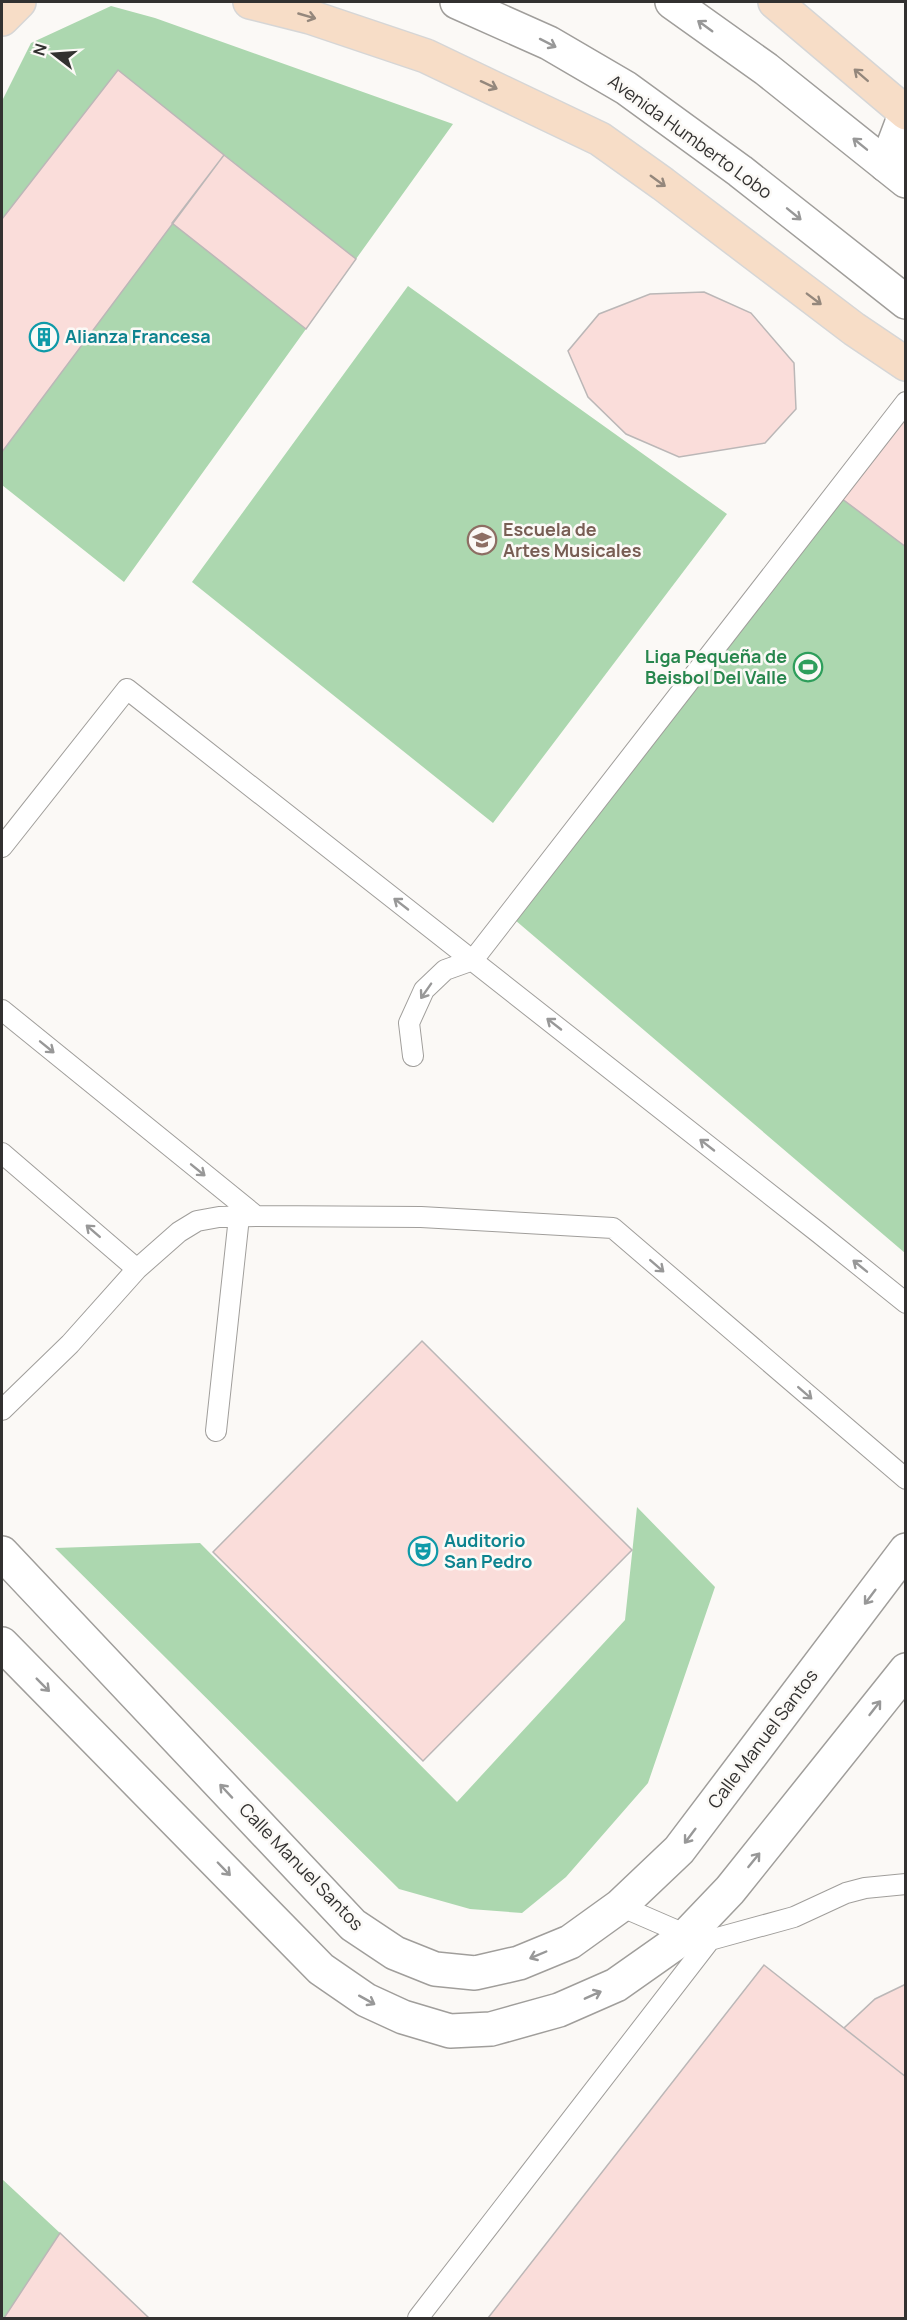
<svg xmlns="http://www.w3.org/2000/svg" width="907" height="2320" font-family="Manrope,sans-serif">
	<style>
		.green { fill: #acd7af }
		.building { fill: #faddda; stroke: #bbb7b7; stroke-width: 1.5 }
		.lines { fill: none; stroke-linecap: round; stroke-linejoin: round }
		.lane-casing { stroke: #a09e9b; stroke-width: 22 }
		.street-casing { stroke: #a09e9b; stroke-width: 36 }
		.secondary-casing { stroke: #a09e9b; stroke-width: 36 }
		.primary-casing { stroke: #d6d6d6; stroke-width: 36 }
		.lane { stroke: #fff; stroke-width: 20 }
		.street { stroke: #fff; stroke-width: 33 }
		.secondary { stroke: #fff; stroke-width: 33 }
		.primary { stroke: #f7ddc7; stroke-width: 33 }
		.oneway { stroke: #94877c }
		.oneway2 { stroke: #989898 }
		.labels { text-anchor: middle; stroke-width: 5; stroke-linejoin: round; paint-order: stroke }
		.street-label { font-size: 18px; fill: #323130; stroke: #fbf9f6 }
		.culture-label { font-size: 18px; font-weight: bold; fill: #0d838f; stroke: #fbf9f6; text-anchor: start }
		.education-label { font-size: 18px; font-weight: bold; fill: #785e54; stroke: #fbf9f6; text-anchor: start }
		.leisure-label { font-size: 18px; font-weight: bold; fill: #27864d; stroke: #fbf9f6; text-anchor: end }
	</style>
	<rect width="100%" height="100%" fill="#fbf9f6"/>
	<!-- green -->
	<path class="green" d="M111 6 155 18 453 124 356 259 118 71 2 219V101L31 43Z
		M172 223 306 329 124 582 2 485V452Z
		M408 286 727 514 493 823 192 582Z
		M905 415V1253L515 920Z
		M637 1507 715 1587 648 1783 566 1877 522 1913 470 1909 399 1889 55 1548 200 1543 457 1802 625 1620Z
		M2 2179 60 2233 4 2318H2Z"/>
	<!-- building -->
	<path class="building" d="M118 70 224 155 2 452V219Z
		M224 155 356 259 306 329 172 223Z
		M704 292 751 313 794 363 796 409 765 443 679 457 626 434 588 397 568 351 599 314 650 294Z
		M906 415V547L841 498Z
		M422 1341 632 1550 423 1761 213 1552Z
		M764 1965 906 2077V2318H488Z
		M906 1984V2077L844 2028 875 1999Z
		M60 2233 149 2318H4Z"/>
	<g class="lines">
		<!-- lane casing -->
		<g class="lane-casing">
			<path id="lane" d="M2 847 127 689 819 1233 906 1303
				M2 1010 256 1216
				M413 1056 409 1023 424 990 445 970 473 960 906 402
				M2 1153 137 1269
				M2 1410 70 1344 137 1269 179 1232 197 1221 219 1217 256 1216 421 1217 613 1228 906 1479
				M216 1431 239 1217
				M620 1906 687 1935 710 1940 794 1917 846 1893 865 1888 906 1884
				M418 2318 710 1940"/>
		</g>
		<!-- street casing -->
		<g class="street-casing">
			<path id="street" d="M886 165 906 112"/>
		</g>
		<!-- secondary casing -->
		<g class="secondary-casing">
			<path id="secondary" d="M457 2 549 43 626 88 740 171 906 302
				M672 2 766 69 906 181
				M2 1553 353 1925 395 1953 435 1969 475 1973 519 1963 570 1942 620 1906 679 1850 906 1550
				M2 1644 321 1969 366 2000 403 2017 450 2031 491 2029 559 2010 616 1985 687 1935 730 1890 906 1670"/>
		</g>
		<!-- primary casing -->
		<g class="primary-casing">
			<path id="primary" d="M250 2 310 17 426 56 600 139 663 184 854 329 906 364
				M775 2 906 113
				M2 19 19 2"/>
		</g>
		<!-- lane -->
		<use href="#lane" class="lane"/>
		<!-- street -->
		<use href="#street" class="street"/>
		<!-- secondary -->
		<use href="#secondary" class="secondary"/>
		<!-- primary -->
		<use href="#primary" class="primary"/>
	</g>
	<!-- one-way arrows -->
	<defs><path id="oneway-shaft" d="M-6 0H5M1.5-3L5.5 0L1.5 3" fill="none" stroke-width="1.6" stroke-linecap="round" stroke-linejoin="round" transform="scale(1.5)"/></defs>
	<g class="oneway">
		<use href="#oneway-shaft" transform="translate(307 16) rotate(16)"/>
		<use href="#oneway-shaft" transform="translate(861 75) rotate(-139)"/>
		<use href="#oneway-shaft" transform="translate(489 85) rotate(25)"/>
		<use href="#oneway-shaft" transform="translate(658 181) rotate(36)"/>
		<use href="#oneway-shaft" transform="translate(814 299) rotate(37)"/>
	</g>
	<g class="oneway2">
		<use href="#oneway-shaft" transform="translate(705 26) rotate(-144)"/>
		<use href="#oneway-shaft" transform="translate(548 43) rotate(27)"/>
		<use href="#oneway-shaft" transform="translate(860 144) rotate(-141)"/>
		<use href="#oneway-shaft" transform="translate(794 214) rotate(39)"/>
		<use href="#oneway-shaft" transform="translate(401 904) rotate(-142)"/>
		<use href="#oneway-shaft" transform="translate(426 991) rotate(125)"/>
		<use href="#oneway-shaft" transform="translate(554 1024) rotate(-142)"/>
		<use href="#oneway-shaft" transform="translate(47 1047) rotate(39)"/>
		<use href="#oneway-shaft" transform="translate(707 1145) rotate(-142)"/>
		<use href="#oneway-shaft" transform="translate(198 1170) rotate(39)"/>
		<use href="#oneway-shaft" transform="translate(93 1231) rotate(-139)"/>
		<use href="#oneway-shaft" transform="translate(657 1266) rotate(41)"/>
		<use href="#oneway-shaft" transform="translate(860 1266) rotate(-141)"/>
		<use href="#oneway-shaft" transform="translate(805 1393) rotate(41)"/>
		<use href="#oneway-shaft" transform="translate(870 1597) rotate(127)"/>
		<use href="#oneway-shaft" transform="translate(43 1685) rotate(45)"/>
		<use href="#oneway-shaft" transform="translate(875 1708) rotate(-52)"/>
		<use href="#oneway-shaft" transform="translate(226 1791) rotate(-133)"/>
		<use href="#oneway-shaft" transform="translate(690 1836) rotate(127)"/>
		<use href="#oneway-shaft" transform="translate(754 1860) rotate(-51)"/>
		<use href="#oneway-shaft" transform="translate(224 1869) rotate(46)"/>
		<use href="#oneway-shaft" transform="translate(538 1955) rotate(157)"/>
		<use href="#oneway-shaft" transform="translate(593 1995) rotate(-24)"/>
		<use href="#oneway-shaft" transform="translate(367 2000) rotate(29)"/>
	</g>
	<!-- icons -->
	<defs>
		<g id="building-ring" transform="scale(1.5)"><circle r="9.5" fill="#fbf9f6" stroke="#0f9aa8" stroke-width="1.5"/><path d="M-4-6H4V6H1V3H-1V6H-4ZM-2.5-4.3h1.7v1.8h-1.7ZM.8-4.3h1.7v1.8H.8ZM-2.5-1h1.7V.8h-1.7ZM.8-1h1.7V.8H.8Z" fill="#0f9aa8"/></g>
		<g id="school-ring" transform="scale(1.5)"><circle r="9.5" fill="#fbf9f6" stroke="#8d6e63" stroke-width="1.5"/><path d="M0-5L7-2L0 1L-7-2ZM-4 1L0 2.5L4 1V4Q0 6-4 4Z" fill="#8d6e63"/></g>
		<g id="stadium-ring" transform="scale(1.5)"><circle r="9.5" fill="#fbf9f6" stroke="#2e9e5b" stroke-width="1.5"/><path d="M0-5a6.5 5 0 1 0 0 10a6.5 5 0 1 0 0-10ZM-3.5-1.8h7v3.6h-7Z" fill="#2e9e5b"/></g>
		<g id="theatre-ring" transform="scale(1.5)"><circle r="9.5" fill="#fbf9f6" stroke="#0f9aa8" stroke-width="1.5"/><path d="M-5-5.5Q0-4 5-5.5V0Q5 5 0 6Q-5 5-5 0ZM-3.3-2.5H-1v1.5H-3.3ZM1-2.5H3.3v1.5H1ZM-2.8 1Q0 5.5 2.8 1Z" fill="#0f9aa8"/></g>
	</defs>
	<g fill-rule="evenodd">
		<use href="#building-ring" x="44" y="337"/>
		<use href="#school-ring" x="482" y="540"/>
		<use href="#stadium-ring" x="808" y="667"/>
		<use href="#theatre-ring" x="423" y="1551"/>
	</g>
	<g class="labels">
		<!-- street labels -->
		<g class="street-label">
			<text transform="translate(690 137) rotate(36)" y="6">Avenida Humberto Lobo</text>
			<text transform="translate(763 1739) rotate(-53)" y="6">Calle Manuel Santos</text>
			<text transform="translate(301 1867) rotate(46)" y="6">Calle Manuel Santos</text>
		</g>
		<!-- culture labels -->
		<g class="culture-label">
			<text x="65" y="343">Alianza Francesa</text>
			<text x="444" y="1547">Auditorio<tspan x="444" dy="21">San Pedro</tspan></text>
		</g>
		<!-- education labels -->
		<g class="education-label">
			<text x="503" y="536">Escuela de<tspan x="503" dy="21">Artes Musicales</tspan></text>
		</g>
		<!-- leisure labels -->
		<g class="leisure-label">
			<text x="787" y="663">Liga Pequeña de<tspan x="787" dy="21">Beisbol Del Valle</tspan></text>
		</g>
	</g>
	<!-- border -->
	<rect width="907" height="2320" fill="none" stroke="#323130" stroke-width="6"/>
	<!-- north arrow -->
	<g transform="translate(54 54) rotate(287)" stroke="#fbf9f6" stroke-width="4.5" paint-order="stroke">
	<path d="M0-4.5L10 22L0 15L-10 22Z" fill="#323130"/>
	<text y="-9" font-size="16" font-weight="bold" text-anchor="middle" fill="#323130">N</text>
	</g>
</svg>
